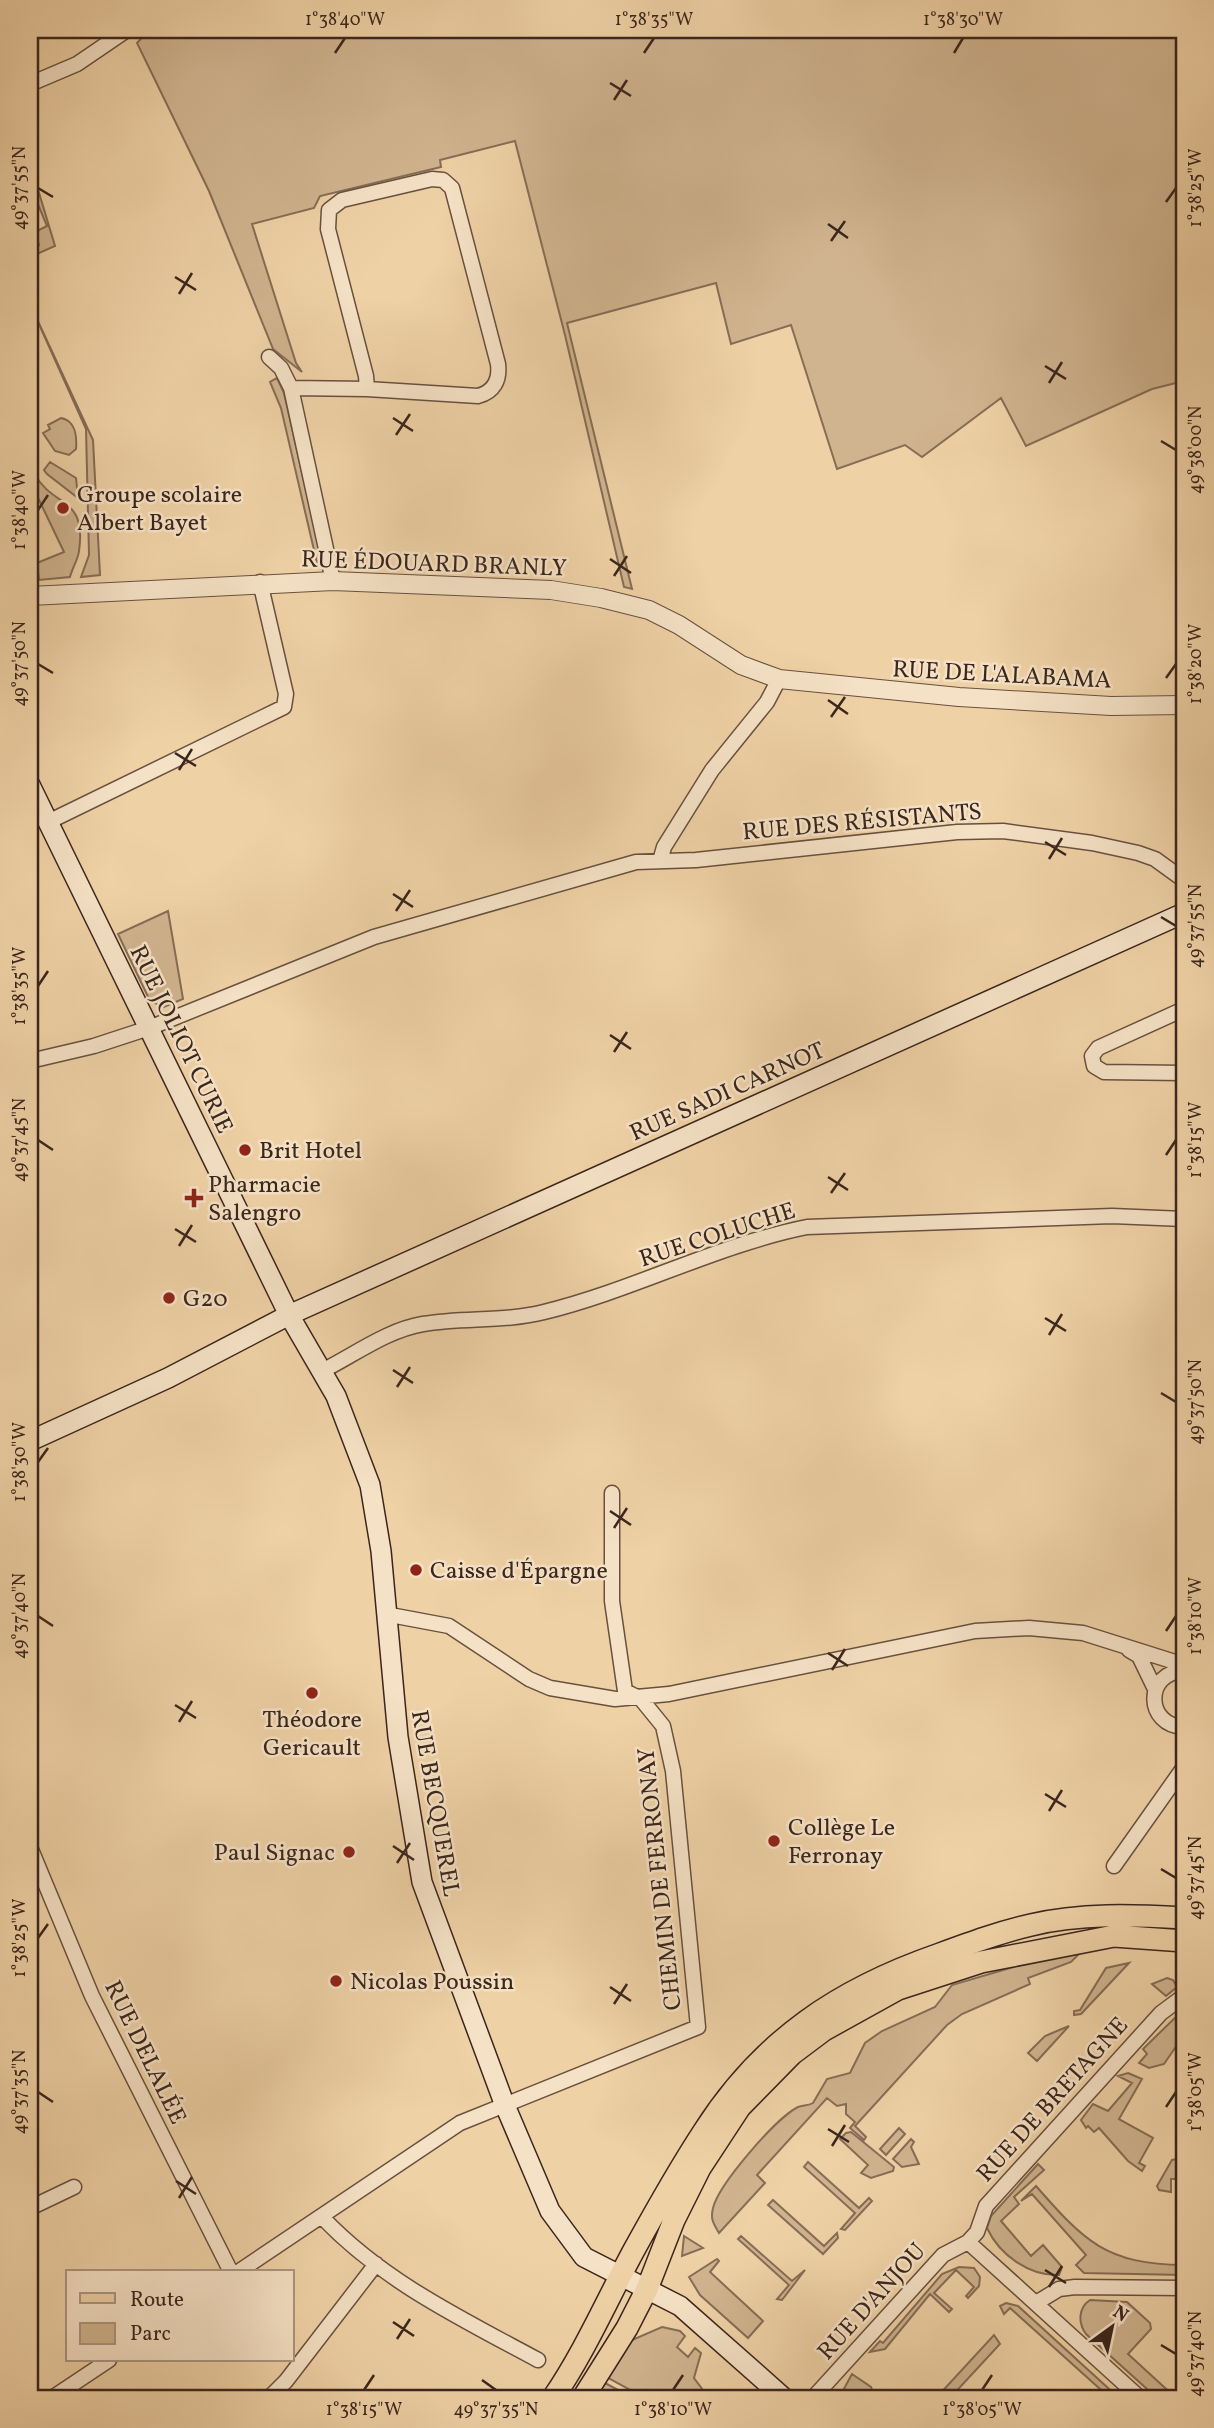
<svg xmlns="http://www.w3.org/2000/svg" width="1214" height="2428" font-family="Vollkorn,serif">
	<style>
		.green { fill: #d0b48f; stroke: #866d56; stroke-width: 2 }
		.lines { fill: none; stroke-linecap: round; stroke-linejoin: round }
		.minor-casing { stroke: #68513f; stroke-width: 17 }
		.tertiary-casing { stroke: #68513f; stroke-width: 20 }
		.secondary-casing { stroke: #3b261d; stroke-width: 22 }
		.primary-casing { stroke: #3b261d; stroke-width: 24 }
		.minor { stroke: #f5e1c5; stroke-width: 14 }
		.tertiary { stroke: #f5e1c5; stroke-width: 18 }
		.secondary { stroke: #f5e1c5; stroke-width: 19 }
		.primary { stroke: #efd1a6; stroke-width: 21 }
		.ticks { fill: none; stroke: #3b261d; stroke-width: 2.5 }
		.poi-dot { fill: #8f2418; stroke: #f5e1c5; stroke-width: 2.5 }
		.labels { text-anchor: middle; stroke-width: 5; stroke-linejoin: round; paint-order: stroke }
		.poi-label { font-size: 24px; fill: #3b261d; stroke: #f5e1c5; text-anchor: start }
		.street-label { font-size: 24px; fill: #3b261d; stroke: #f5e1c5 }
		.neatline { fill: none; stroke: #3b261d; stroke-width: 2.5 }
		.ticks-label { font-size: 18px; text-anchor: middle; fill: #3b261d }
	</style>
	<rect width="100%" height="100%" fill="#efd1a6"/>
	<filter id="stains"><feTurbulence type="fractalNoise" baseFrequency=".00286" numOctaves="4"/><feColorMatrix values="0 0 0 0 .2 0 0 0 0 .09 0 0 0 0 .02 0 0 0 .5 -.17"/></filter>
	<radialGradient id="worn" r=".72"><stop offset=".6" stop-color="#630" stop-opacity="0"/><stop offset="1" stop-color="#630" stop-opacity=".3"/></radialGradient>
	<!-- green -->
	<path class="green" d="M149 30H1184V381L1152 389 1026 446 1001 398 922 457 905 445 837 469 791 325 731 344 716 283 567 323 632 589 624 587 565 335 515 141 440 160 441 167 320 196 314 208 252 224 296 363 302 372 273 349 209 191 137 43Z
		M30 163 55 246 30 257V250L39 245 35 232 47 226 30 185Z
		M30 304 93 440 100 575 81 577 89 555 86 429Z
		M277 378 284 393 321 557 317 563 281 408 270 382Z
		M61 418C76 421 77 436 76 449L69 455 55 451 43 433 50 429 48 425Z
		M50 462 76 478 78 498 47 474 44 470Z
		M34 473C53 509 87 495 79 551 78 560 72 568 70 577L39 580 37 563 64 552 30 481V476Z
		M168 911 183 999 164 1007 150 1001 118 934Z
		M1083 1950 1071 1962 1028 1978 1030 1984 962 2014 947 2025 855 2126 866 2137 864 2140 850 2128 855 2122 846 2114V2104L837 2106 827 2098 757 2175 765 2183 719 2233C714 2224 710 2220 713 2208 719 2184 776 2118 798 2107 803 2105 808 2106 813 2103L827 2079 850 2073 865 2043 882 2031 935 2007 952 1985 1044 1958Z
		M1129 1963 1081 2014 1074 2015V2011L1080 2010 1106 1968Z
		M1167 1978 1173 1980 1177 1987 1166 1996 1152 1984Z
		M1184 2009V2035L1164 2064 1149 2068 1139 2063 1147 2054 1143 2049Z
		M1069 2026 1037 2061 1028 2053 1045 2036Z
		M1128 2073 1142 2079 1119 2119 1153 2138 1139 2163 1145 2166 1142 2171 1128 2161 1099 2128 1094 2132 1088 2126 1086 2128 1081 2120 1093 2104 1108 2111 1132 2083 1118 2076Z
		M899 2128 905 2134 886 2155 880 2149Z
		M851 2132 894 2167 893 2171 871 2178 861 2173 868 2165 840 2139 846 2133Z
		M911 2139 914 2142 911 2147 919 2164 902 2167 893 2159Z
		M1177 2159 1176 2172 1184 2173V2179H1171V2192L1159 2190 1157 2186 1172 2160Z
		M808 2162 859 2208 869 2198 872 2201 845 2230 841 2229 855 2213 804 2167Z
		M1038 2164 1044 2170 1014 2197 1019 2204 1001 2221 1031 2256 1043 2245 1062 2267 1059 2275C1030 2276 1000 2256 987 2228L991 2216Z
		M1036 2186C1085 2242 1106 2264 1184 2265V2275L1084 2273 1076 2265 1086 2255 1032 2194 1021 2201Z
		M773 2200 824 2246 837 2233 838 2238 823 2254 768 2205Z
		M684 2236 703 2248 682 2256Z
		M741 2236 792 2281 805 2270 782 2300 777 2299 789 2285 738 2239Z
		M717 2259 719 2261 710 2272 763 2321 748 2338 700 2295 689 2277Z
		M959 2267 974 2268 980 2277 979 2286 968 2298 966 2296 974 2287 956 2270 934 2293 952 2309 949 2312 930 2294 885 2349 870 2352 880 2341 883 2343 942 2274Z
		M1090 2300 1127 2302 1150 2323 1151 2329 1128 2354 1176 2398H1157L1086 2334C1078 2323 1078 2308 1090 2300Z
		M1006 2303 1018 2306 1119 2398H1110L1010 2308 1004 2314 1000 2306Z
		M662 2327 680 2331 685 2336 677 2347 688 2357 695 2348 701 2353 694 2378 709 2398H645L608 2378 632 2340Z
		M994 2335 1000 2344 950 2398H936Z
		M852 2374 871 2387 875 2398H839Z
		M605 2383 633 2398H600L597 2396Z"/>
	<g class="lines">
		<!-- minor casing -->
		<g class="minor-casing">
			<path id="minor" d="M30 84 77 64 127 30
				M269 357 281 368 291 388 333 581
				M291 388 367 389 478 396C494 392 500 380 498 364L452 188 443 180 432 179 342 200 329 210 328 229 366 376 367 389
				M48 822 284 707 286 694 260 582
				M660 861 664 847 712 770 767 702 779 679
				M1184 1009 1098 1048 1092 1056 1094 1066 1104 1072 1184 1073
				M30 1061 94 1046 149 1028 374 937 636 862 696 860 957 832 1003 831 1092 843 1138 853 1155 859 1184 880
				M322 1371C354 1355 387 1330 423 1324 463 1317 505 1322 544 1312 634 1290 717 1245 807 1227L1112 1216 1184 1219
				M385 1614 449 1626 529 1679 550 1688 615 1699 669 1694 975 1631 1029 1628 1083 1633 1175 1662 1184 1670
				M1129 1650 1139 1656 1155 1689
				M1184 1671C1144 1672 1145 1726 1184 1727
				M30 1847 92 1996 231 2272
				M1114 1866 1184 1767
				M30 2208 74 2187
				M323 2218C383 2281 462 2319 538 2360
				M968 2242 977 2232 986 2206 1161 2013 1184 1996
				M968 2242 1140 2398
				M238 2272 460 2123 698 2027 673 1771 663 1726 641 1699 625 1691 612 1601V1493
				M1036 2303 1059 2289 1075 2287 1184 2288
				M52 2398 109 2360
				M269 2398 286 2381 376 2264
				M813 2398 943 2255 968 2242"/>
		</g>
		<!-- tertiary casing -->
		<g class="tertiary-casing">
			<path id="tertiary" d="M30 596 333 581 551 590 601 598 649 610 679 625 741 665 779 679 959 697 1111 706 1184 705"/>
		</g>
		<!-- secondary casing -->
		<g class="secondary-casing">
			<path id="secondary" d="M30 785 289 1315 336 1396 370 1485 381 1551 398 1737 422 1882 504 2103 550 2211 584 2257 680 2306 784 2398
				M30 1441 168 1378 289 1315 1184 913"/>
		</g>
		<!-- primary casing -->
		<g class="primary-casing">
			<path id="primary" d="M553 2398C585 2351 607 2300 634 2250 656 2210 679 2169 704 2131 763 2039 839 1989 940 1954 970 1943 1000 1932 1031 1925 1080 1913 1134 1915 1184 1918
				M583 2398 627 2328 647 2289 674 2220 700 2168 740 2107 792 2054 824 2030 898 1989 981 1962 1114 1936 1184 1941"/>
		</g>
		<!-- minor -->
		<use href="#minor" class="minor"/>
		<!-- tertiary -->
		<use href="#tertiary" class="tertiary"/>
		<!-- secondary -->
		<use href="#secondary" class="secondary"/>
		<!-- primary -->
		<use href="#primary" class="primary"/>
	</g>
	<!-- ticks -->
	<path class="ticks" d="M335 53 345 38M644 53 654 38M954 53 963 38M610 83 631 96M614 100 627 80M38 188 53 197M1166 202 1176 188M828 224 848 238M831 241 845 221M175 277 196 290M179 294 192 273M1045 366 1066 379M1049 383 1062 362M393 418 413 431M396 435 410 414M1161 441 1176 450M38 510 48 495M610 559 631 573M614 576 627 556M38 664 53 673M1166 678 1176 664M828 700 848 714M831 717 845 697M175 753 196 766M179 770 192 749M1045 842 1066 855M1049 859 1062 838M393 894 413 907M396 911 410 890M1161 917 1176 926M38 986 48 971M610 1035 631 1049M614 1052 627 1032M38 1140 53 1150M1166 1155 1176 1140M828 1177 848 1190M831 1193 845 1173M175 1229 196 1242M179 1246 192 1225M1045 1318 1066 1331M1049 1335 1062 1314M393 1370 413 1383M397 1387 410 1367M1161 1393 1176 1402M38 1462 48 1448M610 1511 631 1525M614 1528 627 1508M38 1616 53 1626M1166 1631 1176 1616M828 1653 848 1666M832 1670 845 1649M175 1705 196 1718M179 1722 192 1701M1045 1794 1066 1807M1049 1811 1062 1790M393 1846 414 1860M397 1863 410 1843M1161 1869 1176 1878M38 1938 48 1924M610 1987 631 2001M614 2004 627 1984M38 2092 53 2102M1166 2107 1176 2092M828 2129 849 2142M832 2146 845 2125M176 2181 196 2194M179 2198 192 2177M1045 2270 1066 2283M1049 2287 1062 2266M393 2322 414 2336M397 2339 410 2319M1161 2345 1176 2354M482 2380 496 2390M364 2390 374 2375M673 2390 683 2375M982 2390 992 2375"/>
	<!-- markers -->
	<g class="poi-dot">
		<circle cx="63" cy="508" r="7"/>
		<circle cx="245" cy="1150" r="7"/>
		<path d="M190.5 1187.5h7v7h7v7h-7v7h-7v-7h-7v-7h7z"/>
		<circle cx="169" cy="1298" r="7"/>
		<circle cx="416" cy="1570" r="7"/>
		<circle cx="312" cy="1693" r="7"/>
		<circle cx="774" cy="1841" r="7"/>
		<circle cx="349" cy="1852" r="7"/>
		<circle cx="336" cy="1981" r="7"/>
	</g>
	<g class="labels">
		<!-- poi labels -->
		<g class="poi-label">
			<text x="77" y="502">Groupe scolaire<tspan x="77" dy="28">Albert Bayet</tspan></text>
			<text x="259" y="1158">Brit Hotel</text>
			<text x="208" y="1192">Pharmacie<tspan x="208" dy="28">Salengro</tspan></text>
			<text x="183" y="1306">G20</text>
			<text x="430" y="1578">Caisse d'Épargne</text>
			<text x="312" y="1727" text-anchor="middle">Théodore<tspan x="312" dy="28">Gericault</tspan></text>
			<text x="788" y="1835">Collège Le<tspan x="788" dy="28">Ferronay</tspan></text>
			<text x="335" y="1860" text-anchor="end">Paul Signac</text>
			<text x="350" y="1989">Nicolas Poussin</text>
		</g>
		<!-- street labels -->
		<g class="street-label">
			<text transform="translate(434 563) rotate(2)" y="8">RUE ÉDOUARD BRANLY</text>
			<text transform="translate(1002 674) rotate(3)" y="8">RUE DE L'ALABAMA</text>
			<text transform="translate(862 821) rotate(-5)" y="8">RUE DES RÉSISTANTS</text>
			<text transform="translate(182 1039) rotate(64)" y="8">RUE JOLIOT CURIE</text>
			<text transform="translate(727 1091) rotate(-24)" y="8">RUE SADI CARNOT</text>
			<text transform="translate(717 1234) rotate(-18)" y="8">RUE COLUCHE</text>
			<text transform="translate(436 1803) rotate(80)" y="8">RUE BECQUEREL</text>
			<text transform="translate(659 1879) rotate(-96)" y="8">CHEMIN DE FERRONAY</text>
			<text transform="translate(146 2052) rotate(64)" y="8">RUE DELALÉE</text>
			<text transform="translate(1052 2099) rotate(-48)" y="8">RUE DE BRETAGNE</text>
			<text transform="translate(871 2301) rotate(-48)" y="8">RUE D'ANJOU</text>
		</g>
	</g>
	<!-- margin -->
	<rect width="1214" height="2428" fill="none" stroke="#efd1a6" stroke-width="77"/>
	<!-- legend -->
	<rect x="66" y="2270" width="228" height="91" fill="#f5e1c5" stroke="#ab9682" stroke-width="2"/>
	<rect x="80" y="2293" width="35" height="10" fill="#efd1a6" stroke="#ab9682" stroke-width="2"/>
	<text x="130" y="2306" font-size="21" fill="#3b261d">Route</text>
	<rect x="80" y="2323" width="35" height="21" fill="#d0b48f" stroke="#ab9682" stroke-width="2"/>
	<text x="130" y="2340" font-size="21" fill="#3b261d">Parc</text>
	<!-- north arrow -->
	<g transform="translate(1112 2327) rotate(33)" stroke="#f5e1c5" stroke-width="5" paint-order="stroke">
	<path d="M0-5L12 26L0 18L-12 26Z" fill="#3b261d"/>
	<text y="-10" font-size="19" font-weight="bold" text-anchor="middle" fill="#3b261d">N</text>
	</g>
	<rect x="38" y="38" width="1138" height="2352" class="neatline"/>
	<g class="ticks-label">
		<text x="345" y="25">1°38'40"W</text>
		<text x="654" y="25">1°38'35"W</text>
		<text x="963" y="25">1°38'30"W</text>
		<text transform="translate(1195 188) rotate(-90)" y="6">1°38'25"W</text>
		<text transform="translate(19 188) rotate(-90)" y="6">49°37'55"N</text>
		<text transform="translate(1195 450) rotate(-90)" y="6">49°38'00"N</text>
		<text transform="translate(19 510) rotate(-90)" y="6">1°38'40"W</text>
		<text transform="translate(1195 664) rotate(-90)" y="6">1°38'20"W</text>
		<text transform="translate(19 664) rotate(-90)" y="6">49°37'50"N</text>
		<text transform="translate(1195 926) rotate(-90)" y="6">49°37'55"N</text>
		<text transform="translate(19 986) rotate(-90)" y="6">1°38'35"W</text>
		<text transform="translate(1195 1140) rotate(-90)" y="6">1°38'15"W</text>
		<text transform="translate(19 1140) rotate(-90)" y="6">49°37'45"N</text>
		<text transform="translate(1195 1402) rotate(-90)" y="6">49°37'50"N</text>
		<text transform="translate(19 1462) rotate(-90)" y="6">1°38'30"W</text>
		<text transform="translate(19 1616) rotate(-90)" y="6">49°37'40"N</text>
		<text transform="translate(1195 1616) rotate(-90)" y="6">1°38'10"W</text>
		<text transform="translate(1195 1878) rotate(-90)" y="6">49°37'45"N</text>
		<text transform="translate(19 1938) rotate(-90)" y="6">1°38'25"W</text>
		<text transform="translate(19 2092) rotate(-90)" y="6">49°37'35"N</text>
		<text transform="translate(1195 2092) rotate(-90)" y="6">1°38'05"W</text>
		<text transform="translate(1195 2354) rotate(-90)" y="6">49°37'40"N</text>
		<text x="364" y="2415">1°38'15"W</text>
		<text x="496" y="2415">49°37'35"N</text>
		<text x="673" y="2415">1°38'10"W</text>
		<text x="982" y="2415">1°38'05"W</text>
	</g>
	<rect width="100%" height="100%" filter="url(#stains)"/>
	<rect width="100%" height="100%" fill="url(#worn)"/>
</svg>
